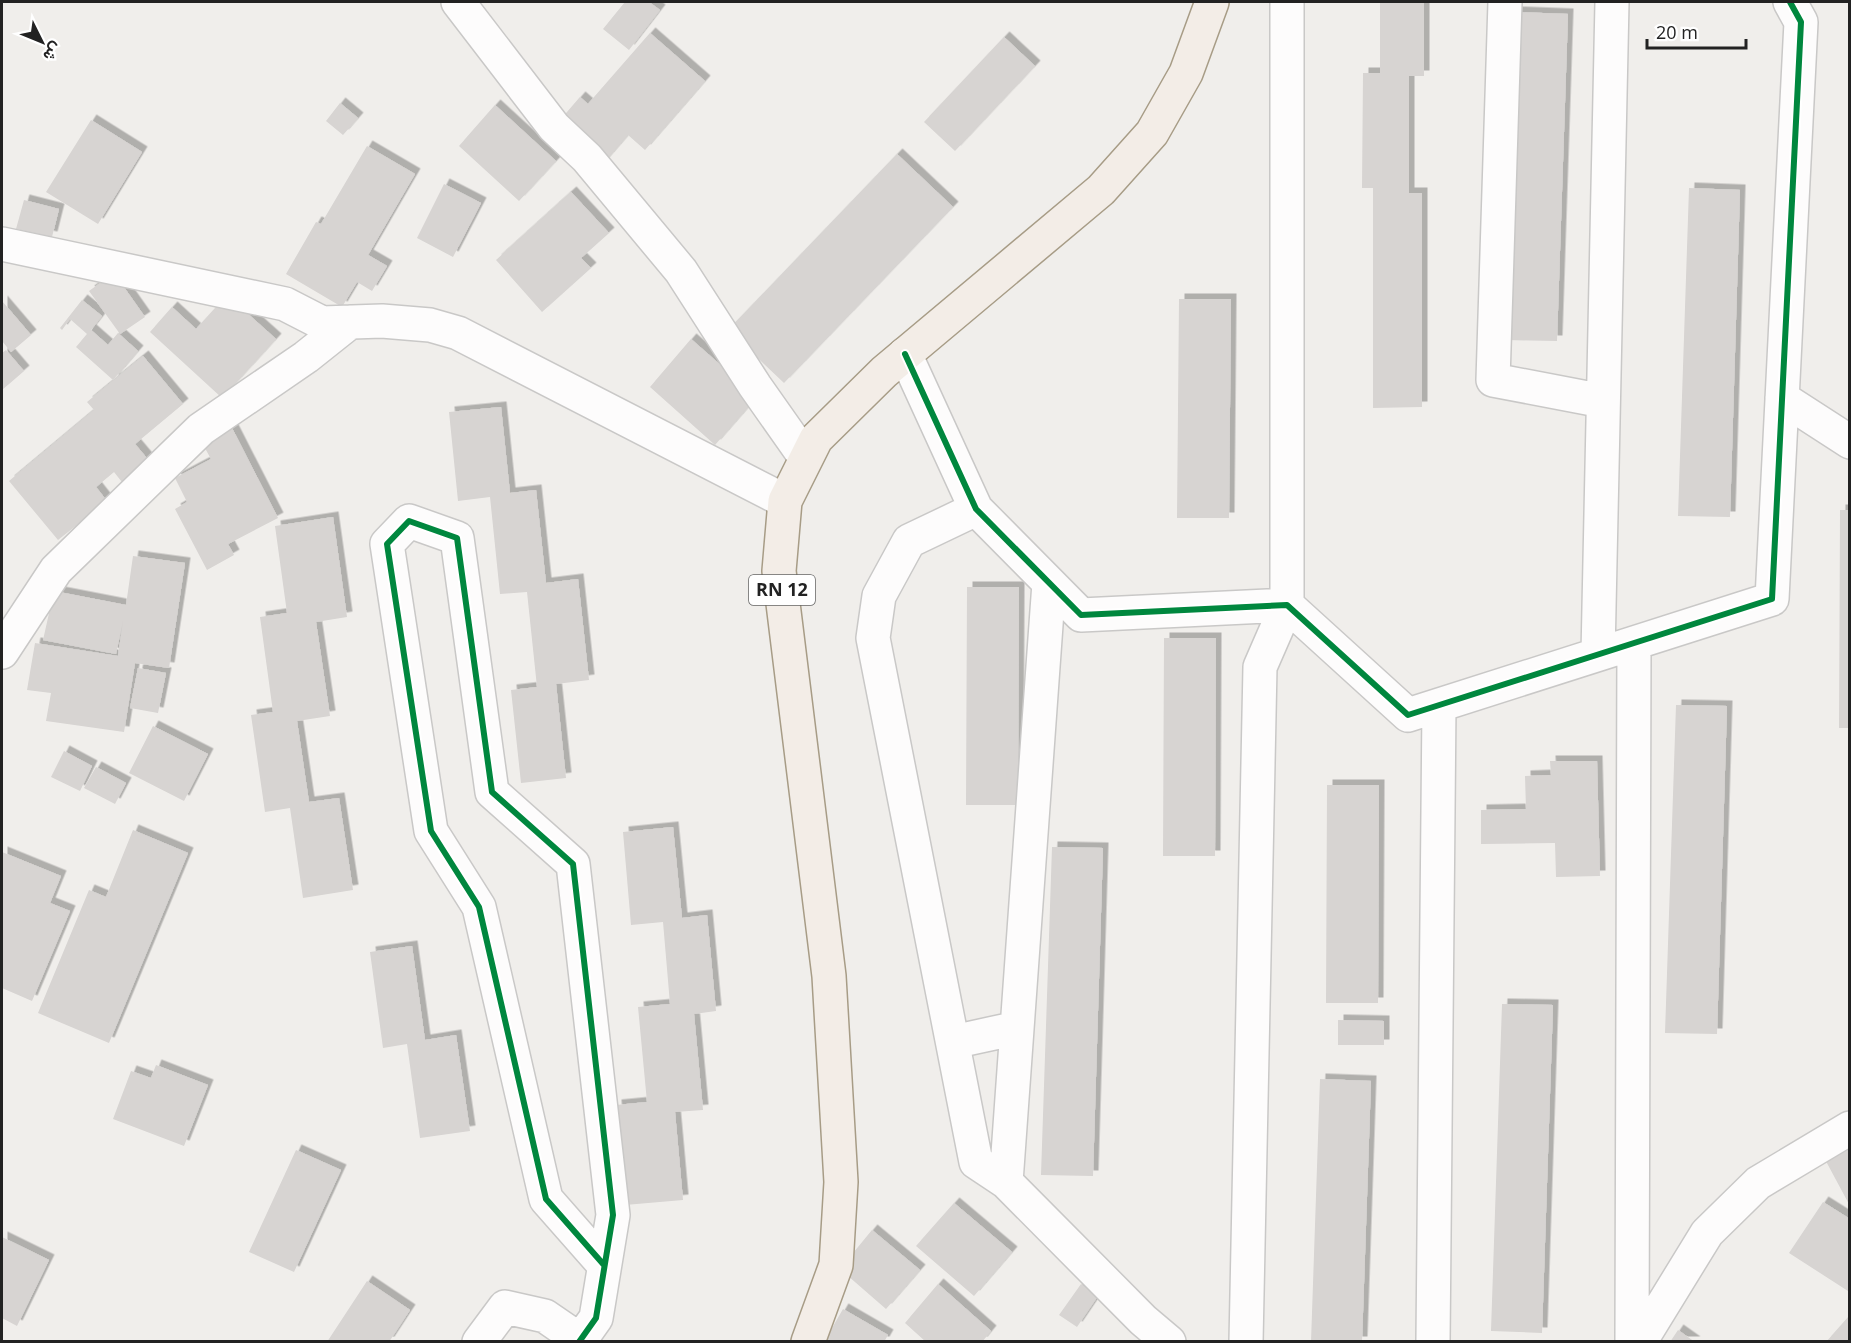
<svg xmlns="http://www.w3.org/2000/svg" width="1851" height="1343" font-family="'Open Sans',Vazirmatn,sans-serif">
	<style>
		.building { fill: #d7d4d2; filter: url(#shadow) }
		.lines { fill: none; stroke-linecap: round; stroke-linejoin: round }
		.minor-casing { stroke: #c9c8c7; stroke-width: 36 }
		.major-casing { stroke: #a79c86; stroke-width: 36 }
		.minor { stroke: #fdfcfc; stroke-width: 33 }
		.major { stroke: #f3ede7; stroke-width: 33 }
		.cycleway-casing { stroke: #fff; stroke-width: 10 }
		.cycleway { stroke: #00873e; stroke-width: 6 }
		.labels { text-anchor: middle; stroke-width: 6; stroke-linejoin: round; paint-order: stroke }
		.shield { fill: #fff; stroke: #646464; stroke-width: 1.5 }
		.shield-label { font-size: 18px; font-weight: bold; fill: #222 }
	</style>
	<defs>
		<filter id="shadow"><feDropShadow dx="5.5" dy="-5.5" stdDeviation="0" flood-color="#0004"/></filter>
	</defs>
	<rect width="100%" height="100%" fill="#f0eeeb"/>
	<!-- building -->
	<path class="building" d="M625 2H649L660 10 629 50 603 29Z
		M1380 2H1424V76H1409V193H1422V407L1373 408V188H1362L1363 73H1380Z
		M1516 12 1568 14 1557 341 1506 340Z
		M650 33 705 81 645 150 628 135 601 166 555 126 580 97 588 104Z
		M1004 37 1035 66 955 151 924 122Z
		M340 103 358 118 343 135 326 121Z
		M495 105 556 161 519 201 459 146Z
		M91 120 142 152 98 224 46 192Z
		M367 146 415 174 368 255 387 266 372 291 357 282 342 307 286 274 316 222 321 224Z
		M897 154 953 207 784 383 728 330Z
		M444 184 481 203 453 257 417 238Z
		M1689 188 1740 190 1730 517 1678 516Z
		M571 192 609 233 581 258 591 268 542 312 496 260Z
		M24 200 59 209 52 237 16 229Z
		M114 273 145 317 120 334 89 291Z
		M227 295 276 339 222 398 150 332 172 307 196 329Z
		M1179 299H1231L1229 518H1177Z
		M82 300 102 316 91 330 108 345 118 333 138 351 113 380 76 347 87 334 70 319 62 330 60 328Z
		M2 301 31 335 11 352 2 341Z
		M691 339 757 397 715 445 650 387Z
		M6 350 24 371 2 390V353Z
		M143 356 183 404 135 444 156 469 129 491 114 472 96 487 107 501 58 540 9 481 94 410 87 402Z
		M501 407 510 493 536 490 546 583 578 579 589 680 556 684 566 778 521 783 511 690 537 687 527 592 500 594 490 497 458 501 449 412Z
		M231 426 278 518 228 544 234 555 207 570 175 509 187 502 175 478 211 459 201 441Z
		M1840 510H1850V728H1839Z
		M333 517 347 617 316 622 330 716 297 721 309 802 339 798 353 890 303 898 290 808 265 812 251 715 273 712 260 617 287 613 275 526Z
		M133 556 185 563 169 668 135 663 124 732 46 721 51 693 27 690 35 643 118 656 123 621 116 654 43 640 54 591 126 605Z
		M967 587H1019L1018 805H966Z
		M1164 638H1216L1215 856H1163Z
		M138 668 166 673 158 713 130 708Z
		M1676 705 1727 706 1717 1034 1665 1033Z
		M153 726 208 754 184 801 129 773Z
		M64 751 92 766 80 791 51 777Z
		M1550 761H1597L1600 876 1556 877 1555 843 1481 844V810L1526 809 1525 776 1551 775Z
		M96 767 126 783 115 804 84 788Z
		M1327 785H1379L1378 1003H1326Z
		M673 827 682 918 707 915 716 1011 694 1014 703 1110 675 1112 683 1200 625 1205 616 1105 647 1102 638 1007 670 1004 663 922 631 925 623 832Z
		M133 830 188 853 109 1043 38 1013 89 890 106 897Z
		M1052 847 1103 848 1093 1176 1041 1175Z
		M2 852 61 876 50 903 70 911 32 1001 2 988Z
		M412 946 425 1040 456 1035 470 1131 420 1138 407 1044 383 1048 370 952Z
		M1502 1004 1553 1005 1542 1333 1491 1331Z
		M1338 1020 1384 1021V1045H1338Z
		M156 1065 208 1085 184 1146 113 1119 131 1071 151 1078Z
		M1320 1079 1371 1081 1362 1342H1311Z
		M1850 1137V1206L1821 1152Z
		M296 1150 341 1170 294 1272 249 1252Z
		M1823 1202 1850 1219 1848 1291 1789 1253Z
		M954 1203 1012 1252 974 1296 916 1246Z
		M872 1230 920 1270 886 1309 840 1269Z
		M2 1237 49 1260 17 1326 2 1318Z
		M367 1281 410 1310 389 1342H327Z
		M938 1284 991 1331 982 1342H926L905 1323Z
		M1081 1284 1098 1296 1077 1327 1059 1315Z
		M843 1309 888 1335 884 1342H824Z
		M1850 1315V1342H1826Z
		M1678 1330 1695 1342H1670Z"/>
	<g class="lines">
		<!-- minor casing -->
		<g class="minor-casing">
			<path id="minor" d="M458 2 554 127 587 158 681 271 755 386 805 457
				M1505 2 1493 380 1603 401
				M2 244 285 304 322 323 382 321 430 325 458 333 785 501
				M905 354 976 509 1081 615 1287 605 1408 715 1772 599 1801 22 1790 2
				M1782 398 1850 442
				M976 509 909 541 879 596 873 638 976 1162 1006 1182
				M1049 583 1006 1182 1143 1320 1169 1342
				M2 652 56 570 201 429 306 357 350 322
				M1598 654 1612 2
				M953 1042 1017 1028
				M479 1342 505 1307 545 1316 580 1340
				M579 1342 596 1318 613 1215 573 864 492 792 457 538 409 521 387 544 431 831 479 907 546 1199 604 1265
				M1246 1342 1260 667 1287 605V2
				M1433 1342 1439 705
				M1632 1342 1634 643
				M1640 1342 1707 1233 1758 1183 1850 1128"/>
		</g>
		<!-- major casing -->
		<g class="major-casing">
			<path id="major" d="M808 1342 836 1265 841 1182 829 976 779 571 785 501 816 439 884 372 1101 190 1152 133 1186 73 1212 2"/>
		</g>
		<!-- minor -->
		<use href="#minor" class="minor"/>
		<!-- major -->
		<use href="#major" class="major"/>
		<!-- cycleway casing -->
		<g class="cycleway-casing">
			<path id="cycleway" d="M905 354 976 509 1081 615 1287 605 1408 715 1772 599 1801 22 1790 2
				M579 1342 596 1318 613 1215 573 864 492 792 457 538 409 521 387 544 431 831 479 907 546 1199 604 1265"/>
		</g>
		<!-- cycleway -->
		<use href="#cycleway" class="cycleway"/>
	</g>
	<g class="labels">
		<!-- shield labels -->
		<rect class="shield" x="749" y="575" width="66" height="30" rx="4.5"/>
		<g class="shield-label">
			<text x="782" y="596">RN 12</text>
		</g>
	</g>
	<!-- border -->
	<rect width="1851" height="1343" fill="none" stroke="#222222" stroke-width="6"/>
	<!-- north arrow -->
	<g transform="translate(42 42) rotate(133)" stroke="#ffffff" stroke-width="4.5" paint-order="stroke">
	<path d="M0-4.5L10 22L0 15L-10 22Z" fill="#222222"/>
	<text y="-9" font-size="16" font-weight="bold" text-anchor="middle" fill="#222222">ش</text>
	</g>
	<!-- scale -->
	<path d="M1647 39v9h99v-9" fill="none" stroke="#222222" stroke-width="3"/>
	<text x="1656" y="39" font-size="18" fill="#222222" stroke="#ffffff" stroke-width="4.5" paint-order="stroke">20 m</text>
</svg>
